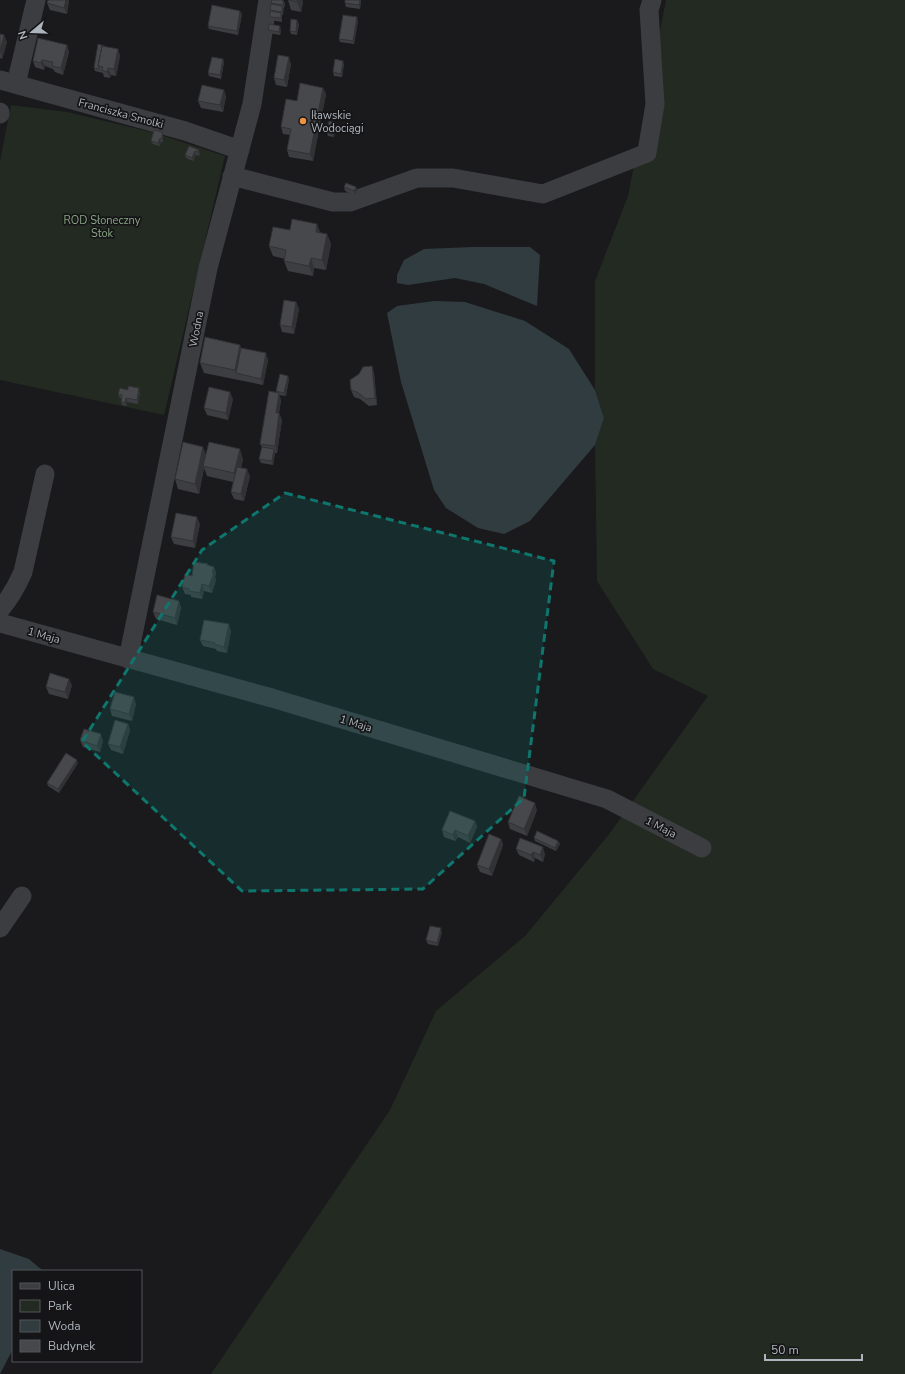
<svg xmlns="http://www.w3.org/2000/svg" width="905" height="1374" font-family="'Nunito Sans',sans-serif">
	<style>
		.green { fill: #222a22 }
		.water { fill: #303c40 }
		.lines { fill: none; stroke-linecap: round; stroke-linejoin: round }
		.minor { stroke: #3b3d41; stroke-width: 19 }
		.wall { fill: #3d3e41 }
		.shaded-wall { fill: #323235 }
		.building { fill: #47484c; stroke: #323235 }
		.marked { fill: #0f766e; fill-opacity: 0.2; stroke: #0f766e; stroke-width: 3; stroke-dasharray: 8 5; stroke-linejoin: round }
		.poi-dot { fill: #ec9241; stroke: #151517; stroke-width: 1.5 }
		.labels { text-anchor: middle; stroke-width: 3.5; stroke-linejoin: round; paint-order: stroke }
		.street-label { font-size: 11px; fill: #adb4bb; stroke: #151517 }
		.poi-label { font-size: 11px; fill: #adb4bb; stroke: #151517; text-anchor: start }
		.park-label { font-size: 11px; fill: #89a584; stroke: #151517 }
	</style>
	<rect width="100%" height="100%" fill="#1a1a1c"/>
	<!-- green -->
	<path class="green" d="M666 0H905V1374H211L390 1110 436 1011 526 935 610 833 708 696 653 669 597 581 595 445 604 418 595 390V281L628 196Z
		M11 105 67 112 155 133 225 156 164 415 0 380V161Z"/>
	<!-- water -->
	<path class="water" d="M472 247H530L540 255 537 306 484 284 455 278 408 285 397 283V275L404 260 424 249Z
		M434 301 465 302 525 321 569 349 595 390 604 418 595 445 530 521 504 534 478 528 446 508 434 490 401 382 387 313 397 306Z
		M0 1249 29 1259 42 1270 13 1271V1349L0 1374Z"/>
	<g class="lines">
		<!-- minor -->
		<path class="minor" d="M0 80 185 131 240 150
			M16 84 36 0
			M0 112V114
			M232 176 333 202H350L417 178H453L543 194 647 153 655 104 649 10 652 0
			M0 610C10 598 17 586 23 572L45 474
			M0 623 272 698 607 799 702 848
			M128 659 208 268 252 104 268 0
			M0 928 22 896"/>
	</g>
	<!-- wall -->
	<path class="wall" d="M69 0 67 14 50 10 47 3Z
		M288 0H302L303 2 301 12 291 10Z
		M345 0H361L360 9 346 7 345 3Z
		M271 3H285L284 8H283V15H282V22L271 20 270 17 272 5Z
		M242 14 238 35 209 29 208 26Z
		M358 21 354 44 340 42 339 39Z
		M299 24 297 35 291 34 290 31Z
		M268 30H281L280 35 269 33Z
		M0 34 7 42 2 59 0 58Z
		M67 45 69 52 63 75 55 72 53 69 45 66 44 70 35 67 33 61Z
		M104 47 118 49 120 56 116 76 111 75 110 78 104 77 103 73 95 71 94 68Z
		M223 59 224 62 221 79 209 76 208 73Z
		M291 64 287 87 276 85 274 78Z
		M344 64 342 77 334 76 333 72Z
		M323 88 326 94 313 161 289 157 287 150 290 135 283 134 281 127 297 101Z
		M226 96 223 112 201 108 198 101Z
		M336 126 334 137 328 136 327 133Z
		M162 132 163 135V142H161L160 146 153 144 151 141Z
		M189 146 200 153 199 156 196 155 193 161 186 158 185 155Z
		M344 187H356L357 190 355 195 345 191Z
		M290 230 321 233 327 234 331 244 326 270 314 268 313 276 288 271 284 261 285 259 273 256 269 246Z
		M296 302 299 309 294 334 282 332 280 325Z
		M241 348 268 360 263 385 204 373 200 363Z
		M372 366 374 373 377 405 369 406 360 399 354 397 351 390Z
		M289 379 286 396 279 395 281 400 279 413 282 420 277 453H275L273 465 261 463 259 459 262 447 260 444 277 393 276 391Z
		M140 392 138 404 127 402V406L122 405 121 402V398H120L118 394Z
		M233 399 228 420 207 415 204 408Z
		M206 455 243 459 241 468 250 476 244 501 234 499 231 492 233 482 207 476 204 468 199 494 178 489 175 479Z
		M200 524 195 548 174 544 171 537Z
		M208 564V565L214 567 216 573 215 577 216 580 212 593 204 591 202 599 191 597V595L185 594 182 587 192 576Z
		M179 601 181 608 177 625 156 619 153 612Z
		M231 631 227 653 217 651 216 649 203 646 200 640Z
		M72 685 68 699 49 694 46 687Z
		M136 704 132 721 112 716 110 709Z
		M128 724 130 730 123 754 111 750 108 744Z
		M80 740 103 741 100 752 83 747Z
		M78 763 59 793 48 786 47 783Z
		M537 810 527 836 510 829 508 822Z
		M475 821 477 827 470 843 458 837 455 841 444 837 442 830Z
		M534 838 558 841 560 844 556 851 535 841Z
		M501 839 503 845 492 876 480 872 477 865Z
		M516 849 545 854 543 862 535 858 534 862 519 855Z
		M442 932 438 946 428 944 426 940Z"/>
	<!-- shaded-wall -->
	<path class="shaded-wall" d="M66 0H69L67 14 64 8Z
		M283 0 285 3 284 8 283 5Z
		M297 0H302L303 2 301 12 297 2Z
		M360 0H361L360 9 359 5Z
		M282 6 284 9 283 15 282 12Z
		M240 11 242 14 238 35 237 31Z
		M281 13 282 16V22L281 18Z
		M357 17 358 21 354 44 353 41Z
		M297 20 299 24 297 35 296 32Z
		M280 26 281 30 280 35 279 32Z
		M4 35 7 42 2 59 0 51Z
		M67 45 69 52 63 75 61 68Z
		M118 49 120 56 116 76 114 69Z
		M289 57 291 64 287 87 284 80Z
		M223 59 224 62 221 79 220 75Z
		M42 60 45 66 44 70 41 63Z
		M343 61 344 64 342 77 341 74Z
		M108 68 111 75 110 78 107 72Z
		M323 88 326 94 313 161 310 154Z
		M224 90 226 96 223 112 220 105Z
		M335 122 336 126 334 137 332 134Z
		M162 132 163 135V142L162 139Z
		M160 138 161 142 160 146 158 143Z
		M199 150 200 153 199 156 198 152Z
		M195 151 196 155 193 161 192 158Z
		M356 187 357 190 355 195 354 191Z
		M317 224 321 234 316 232Z
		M327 234 331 244 326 270 322 260Z
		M311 258 314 268 313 276 309 266Z
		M296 302 299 309 294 334 292 327Z
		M240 345 244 355 236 373 239 380 235 370Z
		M266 353 268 360 263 385 261 379Z
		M372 366 374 373 377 405 375 398Z
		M288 376 289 379 286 396 284 393Z
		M139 388 140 392 138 404 137 400Z
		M230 392 233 399 228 420 226 413Z
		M279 393 281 400 278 419 276 413Z
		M126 398 127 402V406L125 403Z
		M279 413 282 420 277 453 275 446Z
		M203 447 207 457 203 466 204 468 199 494 195 484Z
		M240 449 243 459 237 483 234 473Z
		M274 449 275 453 273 465 272 461Z
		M247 469 250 476 244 501 241 494Z
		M197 517 200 524 195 548 193 541Z
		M214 567 216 573 215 577 216 580 212 593 209 586Z
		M202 584 204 591 202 599 200 593Z
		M179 601 181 608 177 625 175 618Z
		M229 624 231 631 227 653 224 647Z
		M69 679 72 685 68 699 65 692Z
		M134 697 136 704 132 721 129 714Z
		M128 724 130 730 123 754 120 747Z
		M101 734 103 741 100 752 97 746Z
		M77 760 78 763 59 793 58 789Z
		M535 803 537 810 527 836 524 829Z
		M475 821 477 827 470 843 468 836Z
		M455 830 458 837 455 841 453 835Z
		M501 839 503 845 492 876 489 869Z
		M558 841 560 844 556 851 555 848Z
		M543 847 545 854 543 862 540 855Z
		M533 852 535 858 534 862 531 855Z
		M441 928 442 932 438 946 437 943Z"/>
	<!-- building -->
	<path class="building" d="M48 0H66L64 8 47 3Z
		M272 0H283V5L271 3Z
		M289 0H297V2Z
		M345 0H360L359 5 345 3Z
		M271 4 282 6V12L270 10Z
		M212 5 240 11 237 31 208 26Z
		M270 11 281 13V18L270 17Z
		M343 15 357 17 353 41 339 39Z
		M291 19 297 20 296 32 290 31Z
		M269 24 280 26 279 32 268 30Z
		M0 34 4 35 0 51Z
		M38 38 67 45 61 68 52 66 53 62 42 60 41 63 33 61Z
		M98 44 104 46H102L98 66 99 69 94 68Z
		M102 46 118 49 114 69 108 68 107 72 102 70 103 67 98 66Z
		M278 55 289 57 284 80 274 78Z
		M212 57 223 59 220 75 208 73Z
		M335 59 343 61 341 74 333 72Z
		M300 83 323 88 310 154 287 150 291 129 281 127 286 99 297 101Z
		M202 85 224 90 220 105 198 101Z
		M329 121 335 122 332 134 327 133Z
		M154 130 162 132V139L160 138 158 143 151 141Z
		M189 146 199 150 198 152 195 151 192 158 185 155Z
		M346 183 356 187 354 191 344 187Z
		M292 219 317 224 316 232 327 234 322 260 311 258 309 266 284 261 286 250 269 246 273 227 290 230Z
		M284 300 296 302 292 327 280 325Z
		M205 337 240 345 235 370 200 363Z
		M241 348 266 353 261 379 236 373Z
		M372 366 375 398 366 399 357 392 351 390 350 380 359 374 363 367Z
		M280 374 288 376 284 393 276 391Z
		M128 386 139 388 137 400 126 398 125 403 121 402 122 395 118 394 120 388 128 390Z
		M209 387 230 392 226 413 204 408Z
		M269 391 279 393 276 413H279L275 446 260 444Z
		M183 442 203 447 195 484 175 479Z
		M209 442 240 449 234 473 203 466Z
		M262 447 274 449 272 461 259 459Z
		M237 467 247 469 241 494 231 492Z
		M176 513 197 517 193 541 171 537Z
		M194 562 208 564 207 565 214 567 212 573H214L209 586 202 584 200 593 189 591V589L182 587 185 574 192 576Z
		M157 595 179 601 175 618 153 612Z
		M204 620 229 624 224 647 214 644 215 643 200 640Z
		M50 673 69 679 65 692 46 687Z
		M115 692 134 697 129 714 110 709Z
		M115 720 128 724 120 747 108 744Z
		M84 729 101 734 97 746 80 740Z
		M66 753 77 760 58 789 47 783Z
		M519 796 535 803 524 829 508 822Z
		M450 811 475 821 468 836 455 830 453 835 442 830Z
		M537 831 558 841 555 848 534 838Z
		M489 834 501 839 489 869 477 865Z
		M520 838 543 847 540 855 533 852 531 855 516 849Z
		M430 926 441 928 437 943 426 940Z"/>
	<!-- marked area -->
	<path class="marked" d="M285 493 554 561 524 798 423 889 242 891 82 742 202 550Z"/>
	<!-- markers -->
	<circle class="poi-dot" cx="303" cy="121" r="4"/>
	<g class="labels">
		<!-- street labels -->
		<g class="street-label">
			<text transform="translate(121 113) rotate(15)" y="4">Franciszka Smolki</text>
			<text transform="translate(196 329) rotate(-79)" y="4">Wodna</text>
			<text transform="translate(44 635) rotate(16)" y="4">1 Maja</text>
			<text transform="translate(356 723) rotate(17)" y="4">1 Maja</text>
			<text transform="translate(661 827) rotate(27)" y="4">1 Maja</text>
		</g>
		<!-- poi labels -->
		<g class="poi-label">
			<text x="311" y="119">Iławskie<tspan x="311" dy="13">Wodociągi</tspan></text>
		</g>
		<!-- park labels -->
		<g class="park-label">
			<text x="102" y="224">ROD Słoneczny<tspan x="102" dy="13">Stok</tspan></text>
		</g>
	</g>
	<!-- legend -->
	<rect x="12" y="1270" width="130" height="92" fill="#151517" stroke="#525559"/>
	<rect x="20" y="1283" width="20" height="6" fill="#3b3d41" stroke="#525559"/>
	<text x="48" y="1290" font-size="12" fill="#adb4bb">Ulica</text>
	<rect x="20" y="1300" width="20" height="12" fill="#222a22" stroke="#525559"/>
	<text x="48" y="1310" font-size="12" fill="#adb4bb">Park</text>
	<rect x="20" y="1320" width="20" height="12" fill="#303c40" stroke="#525559"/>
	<text x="48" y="1330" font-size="12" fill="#adb4bb">Woda</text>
	<rect x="20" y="1340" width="20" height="12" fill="#47484c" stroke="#525559"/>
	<text x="48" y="1350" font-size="12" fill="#adb4bb">Budynek</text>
	<!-- north arrow -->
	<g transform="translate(32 32) rotate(251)" stroke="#151517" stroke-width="3" paint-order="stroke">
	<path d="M0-3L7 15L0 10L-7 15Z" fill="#adb4bb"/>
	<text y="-6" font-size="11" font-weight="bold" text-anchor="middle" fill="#adb4bb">N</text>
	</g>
	<!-- scale -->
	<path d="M765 1354v6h97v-6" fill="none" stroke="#adb4bb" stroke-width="2"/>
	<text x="771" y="1354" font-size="12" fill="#adb4bb" stroke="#151517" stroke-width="3" paint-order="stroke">50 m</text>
</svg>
